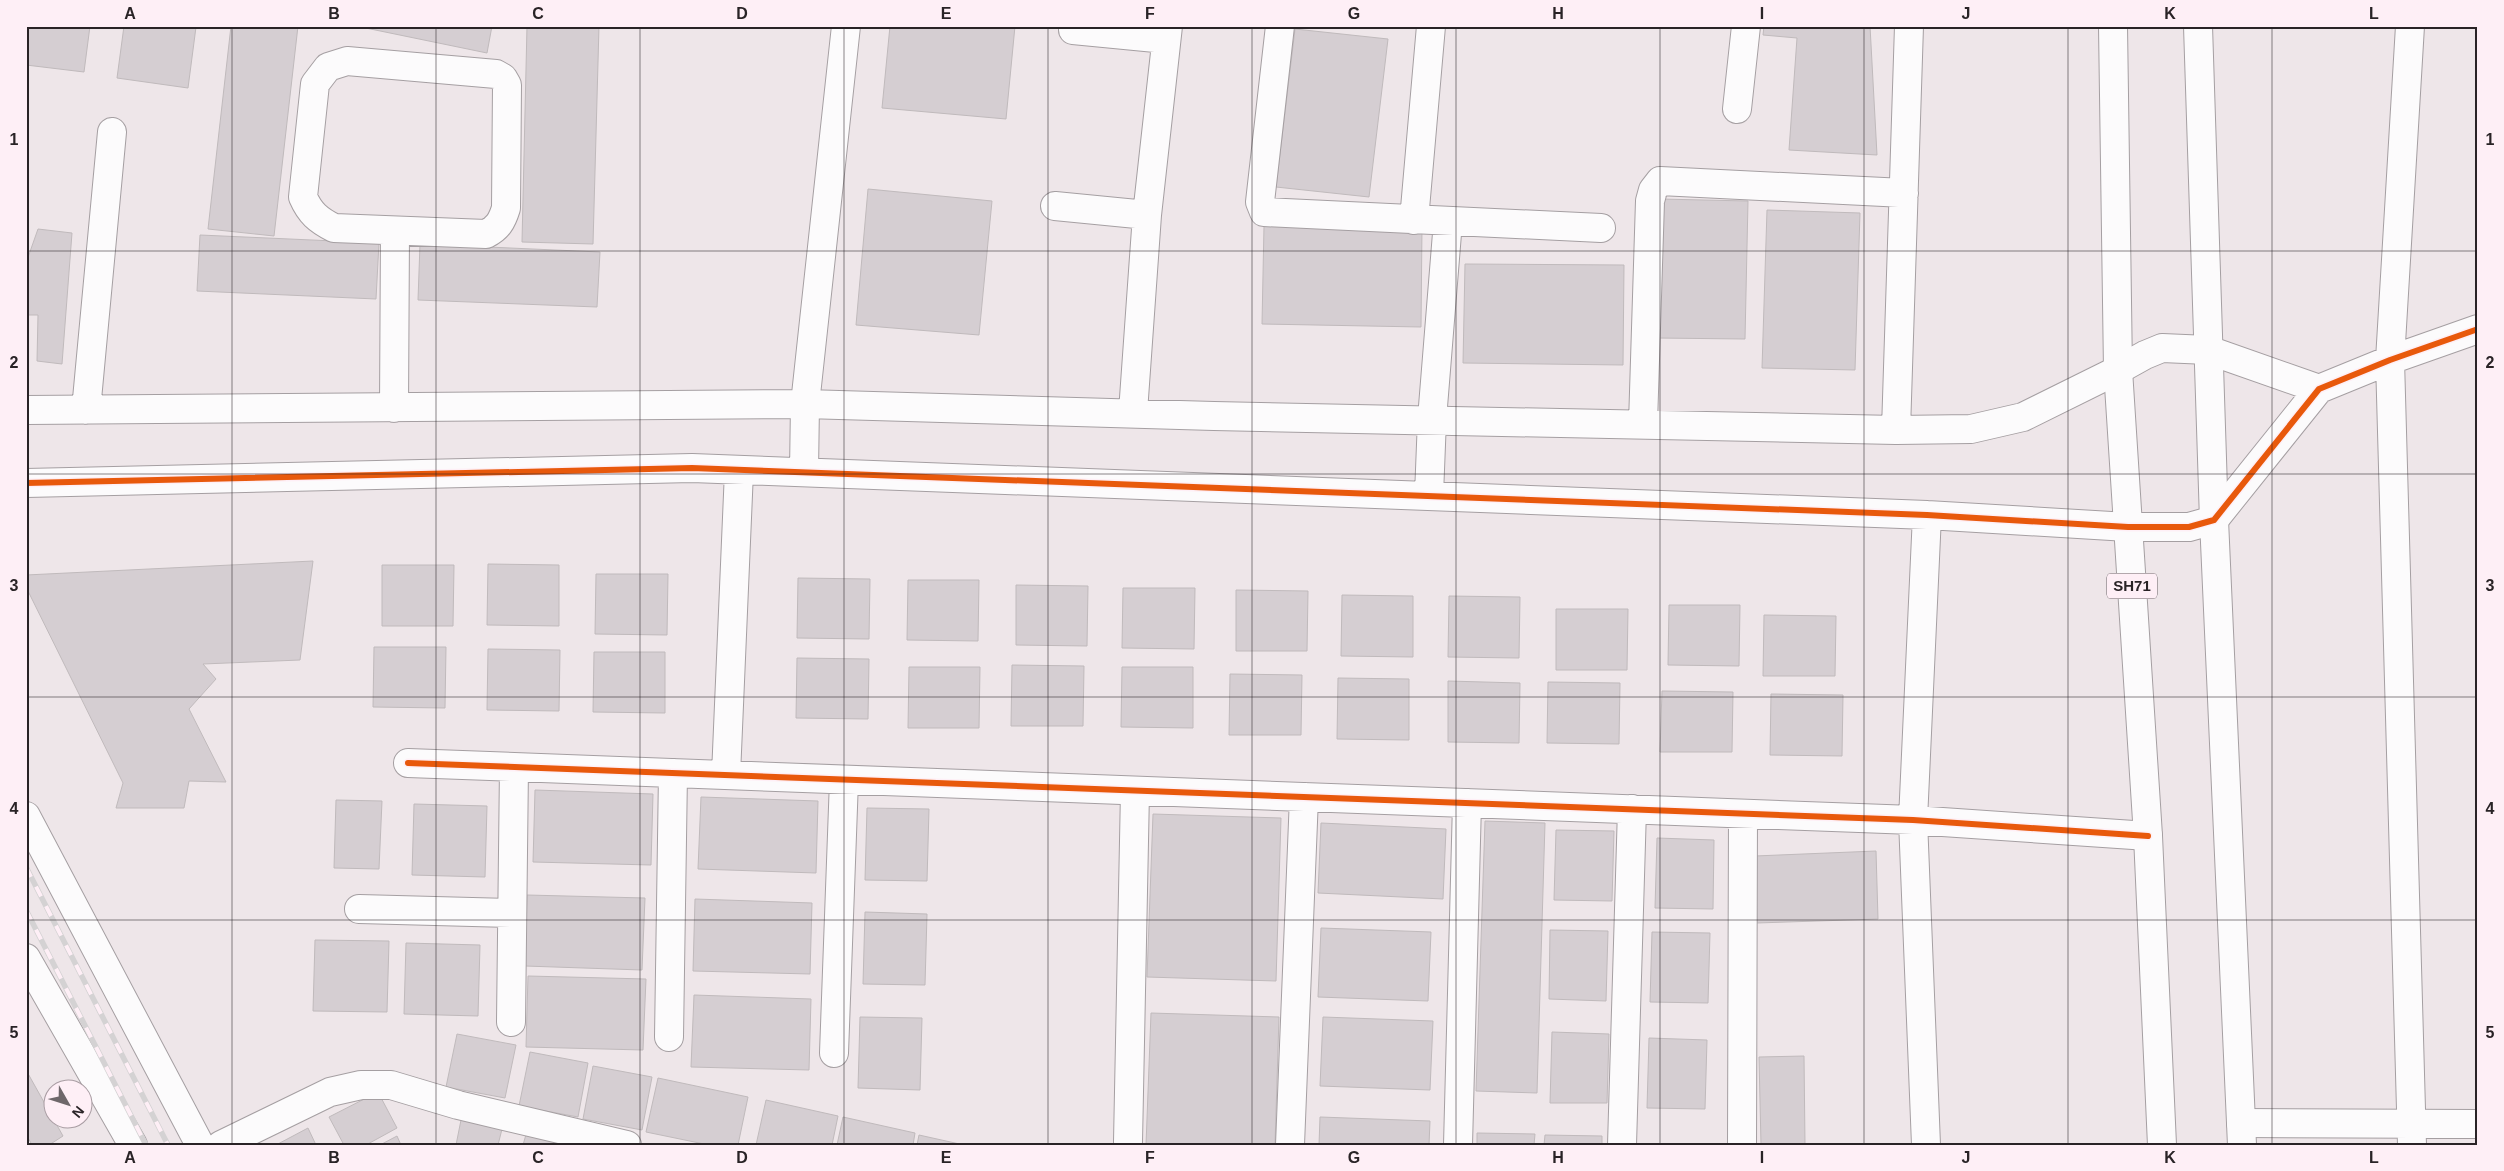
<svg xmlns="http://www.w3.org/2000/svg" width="2504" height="1171" font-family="Helvetica,sans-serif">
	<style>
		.building { fill: #d5ced2; stroke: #c0babc }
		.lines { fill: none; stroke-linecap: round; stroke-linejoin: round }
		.minor-casing { stroke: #a59fa2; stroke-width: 30 }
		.major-casing { stroke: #a59fa2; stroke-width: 30 }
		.minor { stroke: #fcfbfc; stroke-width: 28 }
		.major { stroke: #fcfbfc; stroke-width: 28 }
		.rail-casing { stroke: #d4d2d3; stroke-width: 5.5 }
		.rail { stroke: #feeff6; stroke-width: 4; stroke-dasharray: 11; stroke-linecap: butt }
		.cycleway-casing { stroke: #feeff6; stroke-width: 9 }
		.cycleway { stroke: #e8590c; stroke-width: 6 }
		.grid { fill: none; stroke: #292326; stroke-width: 1; stroke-opacity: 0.55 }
		.labels { text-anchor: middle; stroke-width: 5; stroke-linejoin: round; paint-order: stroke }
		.shield { fill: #feeff6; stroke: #696064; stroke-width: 1 }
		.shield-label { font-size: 15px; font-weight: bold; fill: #292326 }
		.neatline { fill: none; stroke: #292326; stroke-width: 2 }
		.grid-label { font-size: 16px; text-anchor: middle; font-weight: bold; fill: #292326 }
	</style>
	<rect width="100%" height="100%" fill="#eee6e9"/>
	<!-- building -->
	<path class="building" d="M26 26H90L84 72 26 65Z
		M124 26 196 27 188 88 117 78Z
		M231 26H298L274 236 208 229Z
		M356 26H492L487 53Z
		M527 26H599L593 244 522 242Z
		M890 26H1015L1006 119 882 108Z
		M1764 26H1870L1877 155 1789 150 1797 38 1763 35Z
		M1295 29 1388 39 1369 197 1276 187Z
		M868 189 992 201 979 335 856 325Z
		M1660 199 1748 201 1745 339 1656 338Z
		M1767 210 1860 213 1855 370 1762 368Z
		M1264 226 1422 227 1421 327 1262 324Z
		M38 229 72 233 62 364 37 361 38 315H26V263Z
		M200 235 379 243 376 299 197 291Z
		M420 244 600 252 597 307 418 300Z
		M1465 264 1624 265 1623 365 1463 363Z
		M313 561 300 660 203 664 216 679 189 709 226 782 189 781 184 808H116L123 783 26 587V575Z
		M488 564 559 565V626L487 625Z
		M382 565H454L453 626H382Z
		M596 574H668L667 635 595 634Z
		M798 578 870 579 869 639 797 638Z
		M908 580H979L978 641 907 640Z
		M1016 585 1088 586 1087 646 1016 645Z
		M1123 588H1195L1194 649 1122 648Z
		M1236 590 1308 591 1307 651H1236Z
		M1342 595 1413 596V657L1341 656Z
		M1449 596 1520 597 1519 658 1448 657Z
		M1669 605H1740L1739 666 1668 665Z
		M1556 609H1628L1627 670H1556Z
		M1764 615 1836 616 1835 676H1763Z
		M374 647H446L445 708 373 707Z
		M488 649 560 650 559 711 487 710Z
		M594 652H665V713L593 712Z
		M797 658 869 659 868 719 796 718Z
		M1012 665 1084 666 1083 726H1011Z
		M909 667H980L979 728H908Z
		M1122 667H1193V728L1121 727Z
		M1230 674 1302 675 1301 735H1229Z
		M1338 678 1409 679V740L1337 739Z
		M1448 681 1520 683 1519 743 1448 742Z
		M1548 682 1620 683 1619 744 1547 743Z
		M1662 691 1733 692 1732 752H1660Z
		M1771 694 1843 695 1842 756 1770 755Z
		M535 790 653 794 651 865 533 862Z
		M701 797 818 801 816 873 698 869Z
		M336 800 382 801 379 869 334 868Z
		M414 804 487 806 485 877 412 875Z
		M867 808 929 809 927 881 865 880Z
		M1153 814 1281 818 1276 981 1147 977Z
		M1485 821 1545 823 1537 1093 1476 1091Z
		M1321 823 1446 829 1443 899 1318 893Z
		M1556 830 1614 831 1612 901 1554 900Z
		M1657 838 1714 840 1713 909 1655 908Z
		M1876 851 1878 919 1757 923 1755 856Z
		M527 895 645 898 642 970 525 966Z
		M695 899 812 903 810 974 693 971Z
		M865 912 927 914 925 985 863 984Z
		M1321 928 1431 932 1428 1001 1318 997Z
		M1550 930 1608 931 1606 1001 1549 999Z
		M1652 932 1710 933 1708 1003 1650 1002Z
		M315 940 389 941 387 1012 313 1011Z
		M406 943 480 945 478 1016 404 1014Z
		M528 976 646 979 643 1050 526 1047Z
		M694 995 811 999 809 1070 691 1067Z
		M1151 1013 1279 1017 1275 1145H1146Z
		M860 1017 922 1018 920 1090 858 1088Z
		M1323 1017 1433 1021 1430 1090 1320 1086Z
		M1552 1032 1609 1034 1607 1103H1550Z
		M457 1034 516 1045 505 1098 446 1087Z
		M1649 1038 1707 1040 1705 1109 1647 1108Z
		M530 1052 588 1063 578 1117 519 1106Z
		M1804 1056 1805 1145H1761L1759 1057Z
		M593 1066 652 1077 642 1130 583 1119Z
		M26 1070 63 1136 49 1145H32L26 1134Z
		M658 1078 748 1097 738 1145H709L646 1132Z
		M378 1092 397 1128 366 1145H344L329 1117Z
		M766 1100 838 1116 832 1145H756Z
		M843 1117 915 1133 913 1145H837Z
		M1320 1117 1430 1121 1429 1145H1319Z
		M461 1120 502 1129 498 1145H456Z
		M308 1128 316 1145H276Z
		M527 1131 571 1145H523Z
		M1477 1133 1535 1134 1534 1145H1477Z
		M919 1135 964 1145H917Z
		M1545 1135 1602 1136V1145H1544Z
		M397 1136 401 1145H380Z"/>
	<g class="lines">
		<!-- minor casing -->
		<g class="minor-casing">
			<path id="minor" d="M1280 26 1260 202 1264 212 1601 228
				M2410 26 2390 360 2412 1145
				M1073 30 1166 39
				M347 61 496 74 503 78 507 85 506 208C502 221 498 228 486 234L334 228C318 220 310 213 303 197L315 84 328 67Z
				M1737 109 1746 26
				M1055 206 1147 215
				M1414 220 1431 26
				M394 408 395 231
				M26 410 805 404 1214 416 1896 430 1971 429 2023 417 2118 370 2145 355 2162 348 2208 350 2319 389
				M86 410 112 132
				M1133 412 1147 215 1168 26
				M1643 424 1650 201 1653 190 1660 181 1904 193
				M1896 430 1909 26
				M804 471 805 404 846 26
				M26 483 692 468 1927 515 2128 527H2189L2214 520 2319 389 2390 360 2478 329
				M1429 495 1432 419 1448 221
				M408 763 1913 820 2148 836
				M726 775 739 471
				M26 816 200 1145
				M359 909 511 913
				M26 958 133 1145
				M511 1022 514 767
				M669 1037 673 773
				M834 1053 844 780
				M2241 1123 2478 1124
				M1128 1142 1135 791
				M221 1145 330 1092 361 1085H391L458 1105 627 1145
				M1290 1145 1304 797
				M1458 1145 1467 803
				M1622 1145 1632 809
				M1742 1145 1743 814
				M1926 1145 1913 820 1927 515"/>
		</g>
		<!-- major casing -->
		<g class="major-casing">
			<path id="major" d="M2113 26 2118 370 2148 836 2162 1145
				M2198 26 2214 520 2242 1145"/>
		</g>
		<!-- minor -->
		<use href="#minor" class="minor"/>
		<!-- major -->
		<use href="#major" class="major"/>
		<!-- rail casing -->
		<g class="rail-casing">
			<path id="rail" d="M26 867 168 1145
				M26 910 146 1145"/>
		</g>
		<!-- rail -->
		<use href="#rail" class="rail"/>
		<!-- cycleway casing -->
		<g class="cycleway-casing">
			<path id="cycleway" d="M26 483 692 468 1927 515 2128 527H2189L2214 520 2319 389 2390 360 2478 329
				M408 763 1913 820 2148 836"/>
		</g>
		<!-- cycleway -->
		<use href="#cycleway" class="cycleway"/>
	</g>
	<!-- grid -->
	<path class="grid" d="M232 26V1145M436 26V1145M640 26V1145M844 26V1145M1048 26V1145M1252 26V1145M1456 26V1145M1660 26V1145M1864 26V1145M2068 26V1145M2272 26V1145M26 251H2478M26 474H2478M26 697H2478M26 920H2478"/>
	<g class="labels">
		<!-- shield labels -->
		<rect class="shield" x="2107" y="573.5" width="50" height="25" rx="4"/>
		<g class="shield-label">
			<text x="2132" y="591">SH71</text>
		</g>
	</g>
	<!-- border -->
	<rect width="2504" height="1171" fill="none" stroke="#feeff6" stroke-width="55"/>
	<!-- north arrow -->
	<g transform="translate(68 1104) rotate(129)"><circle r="24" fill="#feeff6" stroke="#a99da3"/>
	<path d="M0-4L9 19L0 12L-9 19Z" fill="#6e676a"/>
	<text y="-8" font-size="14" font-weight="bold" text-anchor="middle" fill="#292326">N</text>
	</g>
	<rect x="28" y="28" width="2448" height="1116" class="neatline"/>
	<g class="grid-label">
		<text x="130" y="19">A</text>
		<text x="334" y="19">B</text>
		<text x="538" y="19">C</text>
		<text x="742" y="19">D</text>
		<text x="946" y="19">E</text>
		<text x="1150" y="19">F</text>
		<text x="1354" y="19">G</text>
		<text x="1558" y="19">H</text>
		<text x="1762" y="19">I</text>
		<text x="1966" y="19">J</text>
		<text x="2170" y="19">K</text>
		<text x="2374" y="19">L</text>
		<text x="14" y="145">1</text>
		<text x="2490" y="145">1</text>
		<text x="14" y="368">2</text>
		<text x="2490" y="368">2</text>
		<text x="14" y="591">3</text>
		<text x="2490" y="591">3</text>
		<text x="14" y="814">4</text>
		<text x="2490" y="814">4</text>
		<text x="14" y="1038">5</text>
		<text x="2490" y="1038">5</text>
		<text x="130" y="1163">A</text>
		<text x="334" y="1163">B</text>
		<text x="538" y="1163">C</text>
		<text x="742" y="1163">D</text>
		<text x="946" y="1163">E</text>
		<text x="1150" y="1163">F</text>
		<text x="1354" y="1163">G</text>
		<text x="1558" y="1163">H</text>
		<text x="1762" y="1163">I</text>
		<text x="1966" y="1163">J</text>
		<text x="2170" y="1163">K</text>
		<text x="2374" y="1163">L</text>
	</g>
</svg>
